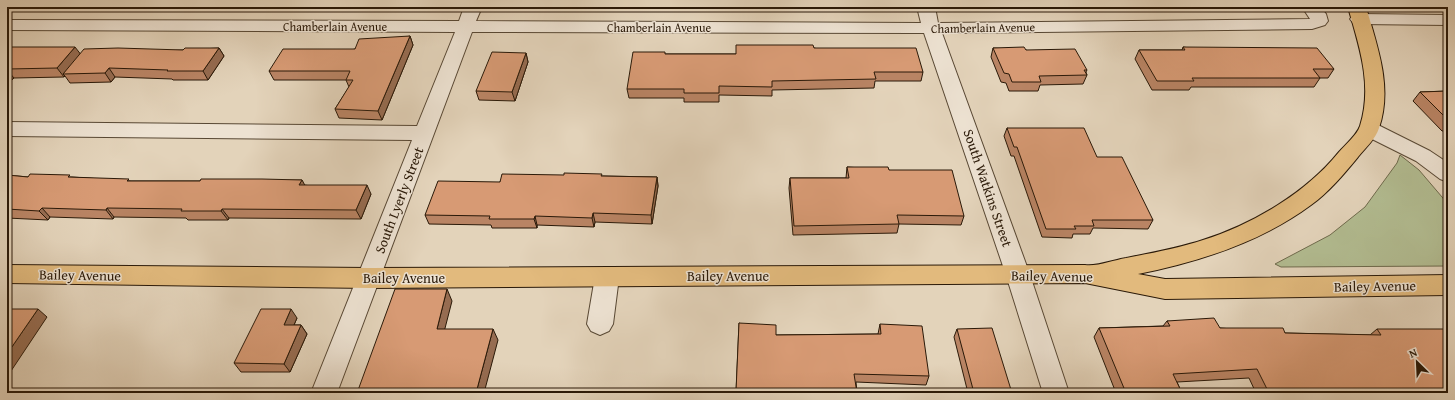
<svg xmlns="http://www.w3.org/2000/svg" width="1455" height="400" font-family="'Gentium Book Plus',serif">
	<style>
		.green { fill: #b2bc91; stroke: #6e6a4c }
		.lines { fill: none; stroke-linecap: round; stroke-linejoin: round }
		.minor-casing { stroke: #584834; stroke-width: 2 }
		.major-casing { stroke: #2a1908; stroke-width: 2 }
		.minor { fill: #ede2d2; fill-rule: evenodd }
		.major { fill: #e2ba7d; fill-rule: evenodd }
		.wall { fill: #b98464; stroke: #2a1908 }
		.shaded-wall { fill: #966c51; stroke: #2a1908 }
		.building { fill: #d79a74; stroke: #2a1908 }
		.labels { text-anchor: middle; stroke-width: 3; stroke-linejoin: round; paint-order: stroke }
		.far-street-label { font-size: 12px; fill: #2a1908; stroke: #ede2d2 }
		.street-label { font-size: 14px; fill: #2a1908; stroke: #ede2d2 }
	</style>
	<rect width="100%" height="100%" fill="#e3d3ba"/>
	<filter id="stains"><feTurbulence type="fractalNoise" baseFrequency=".005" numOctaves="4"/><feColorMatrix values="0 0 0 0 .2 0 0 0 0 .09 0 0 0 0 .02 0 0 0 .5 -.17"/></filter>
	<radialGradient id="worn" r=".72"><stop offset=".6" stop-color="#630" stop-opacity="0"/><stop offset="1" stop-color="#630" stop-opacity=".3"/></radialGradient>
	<!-- green -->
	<path class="green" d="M1400 155 1419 170 1448 204V266L1281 267 1275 264 1330 235 1365 207 1397 163Z"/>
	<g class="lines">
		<!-- minor casing -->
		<g class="minor-casing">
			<path id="minor" d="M464 7H482L476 21 921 23 917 7H935L938 23 1310 19 1302 7H1320L1326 14 1328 21 1325 25 1312 29 942 33 1030 275 1069 393H1043L1006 275 924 33 472 32 337 393H311L412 140 7 136V122L417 126 455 32 7 30V20L459 21Z
				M1359 14 1448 15V25L1359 24 1353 23 1350 19 1353 15Z
				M1369 122 1376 124 1430 151 1448 163V182L1440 179 1416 161 1362 134 1359 129 1362 124Z
				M607 267 615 270 619 277 613 324 609 331 600 335 591 331 587 324 595 277 599 270Z"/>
		</g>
		<!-- major casing -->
		<g class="major-casing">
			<path id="major" d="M1348 7H1366C1377 46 1393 87 1379 128 1376 139 1364 149 1358 157 1344 174 1329 192 1311 205 1261 242 1199 262 1138 274L1165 279 1448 275V295L1165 299 1085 283 369 288 7 283V265L369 268 1085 265C1096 267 1114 260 1126 258 1152 253 1179 248 1203 240 1253 224 1306 193 1339 152 1345 145 1357 135 1360 126 1373 85 1359 46 1348 7Z"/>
		</g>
		<!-- minor -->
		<use href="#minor" class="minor"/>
		<!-- major -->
		<use href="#major" class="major"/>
	</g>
	<!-- wall -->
	<path class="wall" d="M35 7H122L120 9H116L114 11H38Z
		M410 36 413 45 382 120 339 118 335 109 349 87 346 80H274L269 71 355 49Z
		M7 47 80 54 183 50 219 48 224 56 208 80H173L172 79 115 77 111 82 70 83 65 76 64 77 14 78 7 84Z
		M1183 47 1334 69 1328 78H1320L1314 87H1191L1189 90H1152L1135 59 1139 50H1182Z
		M814 48 923 72 921 81H875L874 88 772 90V96L719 95V102H684V98H629L627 89 665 54H736Z
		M993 48 1026 50 1087 70 1086 72 1087 75 1083 84 1040 85 1038 91H1009L1006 83 1001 82 991 57Z
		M526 53 528 62 515 101 479 100 476 91Z
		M1448 91V131H1442L1413 101 1420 92Z
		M1007 128 1097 157 1153 220 1148 229 1093 228 1090 234H1073L1072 238 1042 237 1014 156H1011L1004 136Z
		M847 167 889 170 964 216 961 225 899 224 897 233 793 235 789 188 790 178H846Z
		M7 175 28 177H72L131 181H200L302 180 304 185 371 194 361 219 229 218 228 220H188L186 218 114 217 113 219 50 217 48 220 7 218Z
		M602 176 657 177 658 186 652 224 595 222 594 227 537 225V228H492L491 225 429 224 425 215 500 182Z
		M297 318 294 325H301L307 334 290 372H241L234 363Z
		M1167 321 1220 328 1285 333 1370 335 1377 329 1448 393H1256L1249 378 1177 382 1182 393H1116L1094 337 1099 328 1163 326Z
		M739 323 776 335 878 334 880 324 929 376 926 385 856 382 857 393H736Z
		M957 329 1012 393H968L954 337Z"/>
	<!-- shaded-wall -->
	<path class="shaded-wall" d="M112 7H115L116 9 114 11Z
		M410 36 413 45 382 120 378 111Z
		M75 47 82 56 63 74 65 76 64 77 57 68Z
		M219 48 224 56 208 80 203 71Z
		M526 53 528 62 515 101 512 92Z
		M109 68 115 77 111 82 105 73Z
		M7 70 14 78 7 84Z
		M657 177 658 186 652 224 651 215Z
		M302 180 307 189 299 185Z
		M367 185 371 194 361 219 356 210Z
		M42 208 50 217 48 220 39 211Z
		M107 208 114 217 113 219 106 210Z
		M222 209 229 218 228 220 221 211Z
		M593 213 595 222 594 227 592 218Z
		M535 216 537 225V228L534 219Z
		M447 289 452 301 442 340 437 329Z
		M38 309 47 317 7 377V354Z
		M291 309 297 318 290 334 284 325Z
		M301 325 307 334 290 372 284 364Z
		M493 329 498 340 484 393H476Z"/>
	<!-- building -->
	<path class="building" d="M410 36 378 111 335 109 353 80H346L350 71H269L283 49H355L359 39Z
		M736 45H813L814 48H916L923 72H874L876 79 772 81V87L719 86V93H684V89H627L633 52H665V54H736Z
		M7 47H75L57 68 7 69Z
		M1024 47 1026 50 1075 49 1087 70H1084L1087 75 1039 76 1041 82H1012L1009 74 1004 73 993 48Z
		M1183 47 1317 48 1334 69H1313L1320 78H1192L1194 81H1157L1139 50H1185Z
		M118 48 183 50 185 48H219L203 71H167L168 70 109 68 105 73 63 74 84 49Z
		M492 52 526 53 512 92 476 91Z
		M1448 91V120L1420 92Z
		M1007 128H1084L1097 157H1122L1153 220H1092L1094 226H1074L1076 229H1046L1017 147H1014Z
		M847 167H888L889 170H952L964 216 897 215 899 224 794 226 790 178H849Z
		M564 173 602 174 601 176 657 177 651 215 593 213 592 218 535 216 534 219H489L490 216 425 215 438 181 500 182 502 174 564 175Z
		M30 174 70 175 68 177 129 179 127 181H200L201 179H262L302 180 299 185H367L356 210 222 209 221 211H181L182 209 107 208 106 210 42 208 39 211 7 209V175L28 177Z
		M395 289H447L437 329H493L476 393H357Z
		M7 309H38L7 354Z
		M261 309H291L284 325H301L284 364 234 363Z
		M1214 318 1220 328H1283L1285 333 1381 335 1377 329H1448V393H1269L1257 369 1173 374 1182 393H1126L1099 328 1170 326 1167 321Z
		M739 323 776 325V335L881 334 880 324 922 326 929 376 854 374 857 393H791L736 391Z
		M992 328 1012 393H974L957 329Z"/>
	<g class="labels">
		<!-- far-street labels -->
		<g class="far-street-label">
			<text x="335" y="31">Chamberlain Avenue</text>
			<text x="659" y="32">Chamberlain Avenue</text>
			<text transform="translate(983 28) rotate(-1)" y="4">Chamberlain Avenue</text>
		</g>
		<!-- street labels -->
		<g class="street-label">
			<text transform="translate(988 188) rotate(71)" y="5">South Watkins Street</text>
			<text transform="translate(399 200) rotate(-69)" y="5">South Lyerly Street</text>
			<text transform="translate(80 275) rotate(1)" y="5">Bailey Avenue</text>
			<text x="728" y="281">Bailey Avenue</text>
			<text transform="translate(1052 276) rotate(1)" y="5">Bailey Avenue</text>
			<text x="404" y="283">Bailey Avenue</text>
			<text transform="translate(1375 286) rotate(-1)" y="5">Bailey Avenue</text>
		</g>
	</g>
	<!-- margin -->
	<rect width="1455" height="400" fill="none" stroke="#e3d3ba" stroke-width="24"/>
	<rect x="8" y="8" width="1439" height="384" fill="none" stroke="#2a1908" stroke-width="2"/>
	<rect x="12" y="12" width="1431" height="376" fill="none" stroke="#2a1908"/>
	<!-- north arrow -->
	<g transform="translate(1417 362) rotate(336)" stroke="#ede2d2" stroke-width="3" paint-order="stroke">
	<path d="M0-3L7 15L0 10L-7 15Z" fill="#2a1908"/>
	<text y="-6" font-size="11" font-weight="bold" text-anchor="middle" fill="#2a1908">N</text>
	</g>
	<rect width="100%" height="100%" filter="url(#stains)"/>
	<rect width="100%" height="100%" fill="url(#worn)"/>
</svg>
